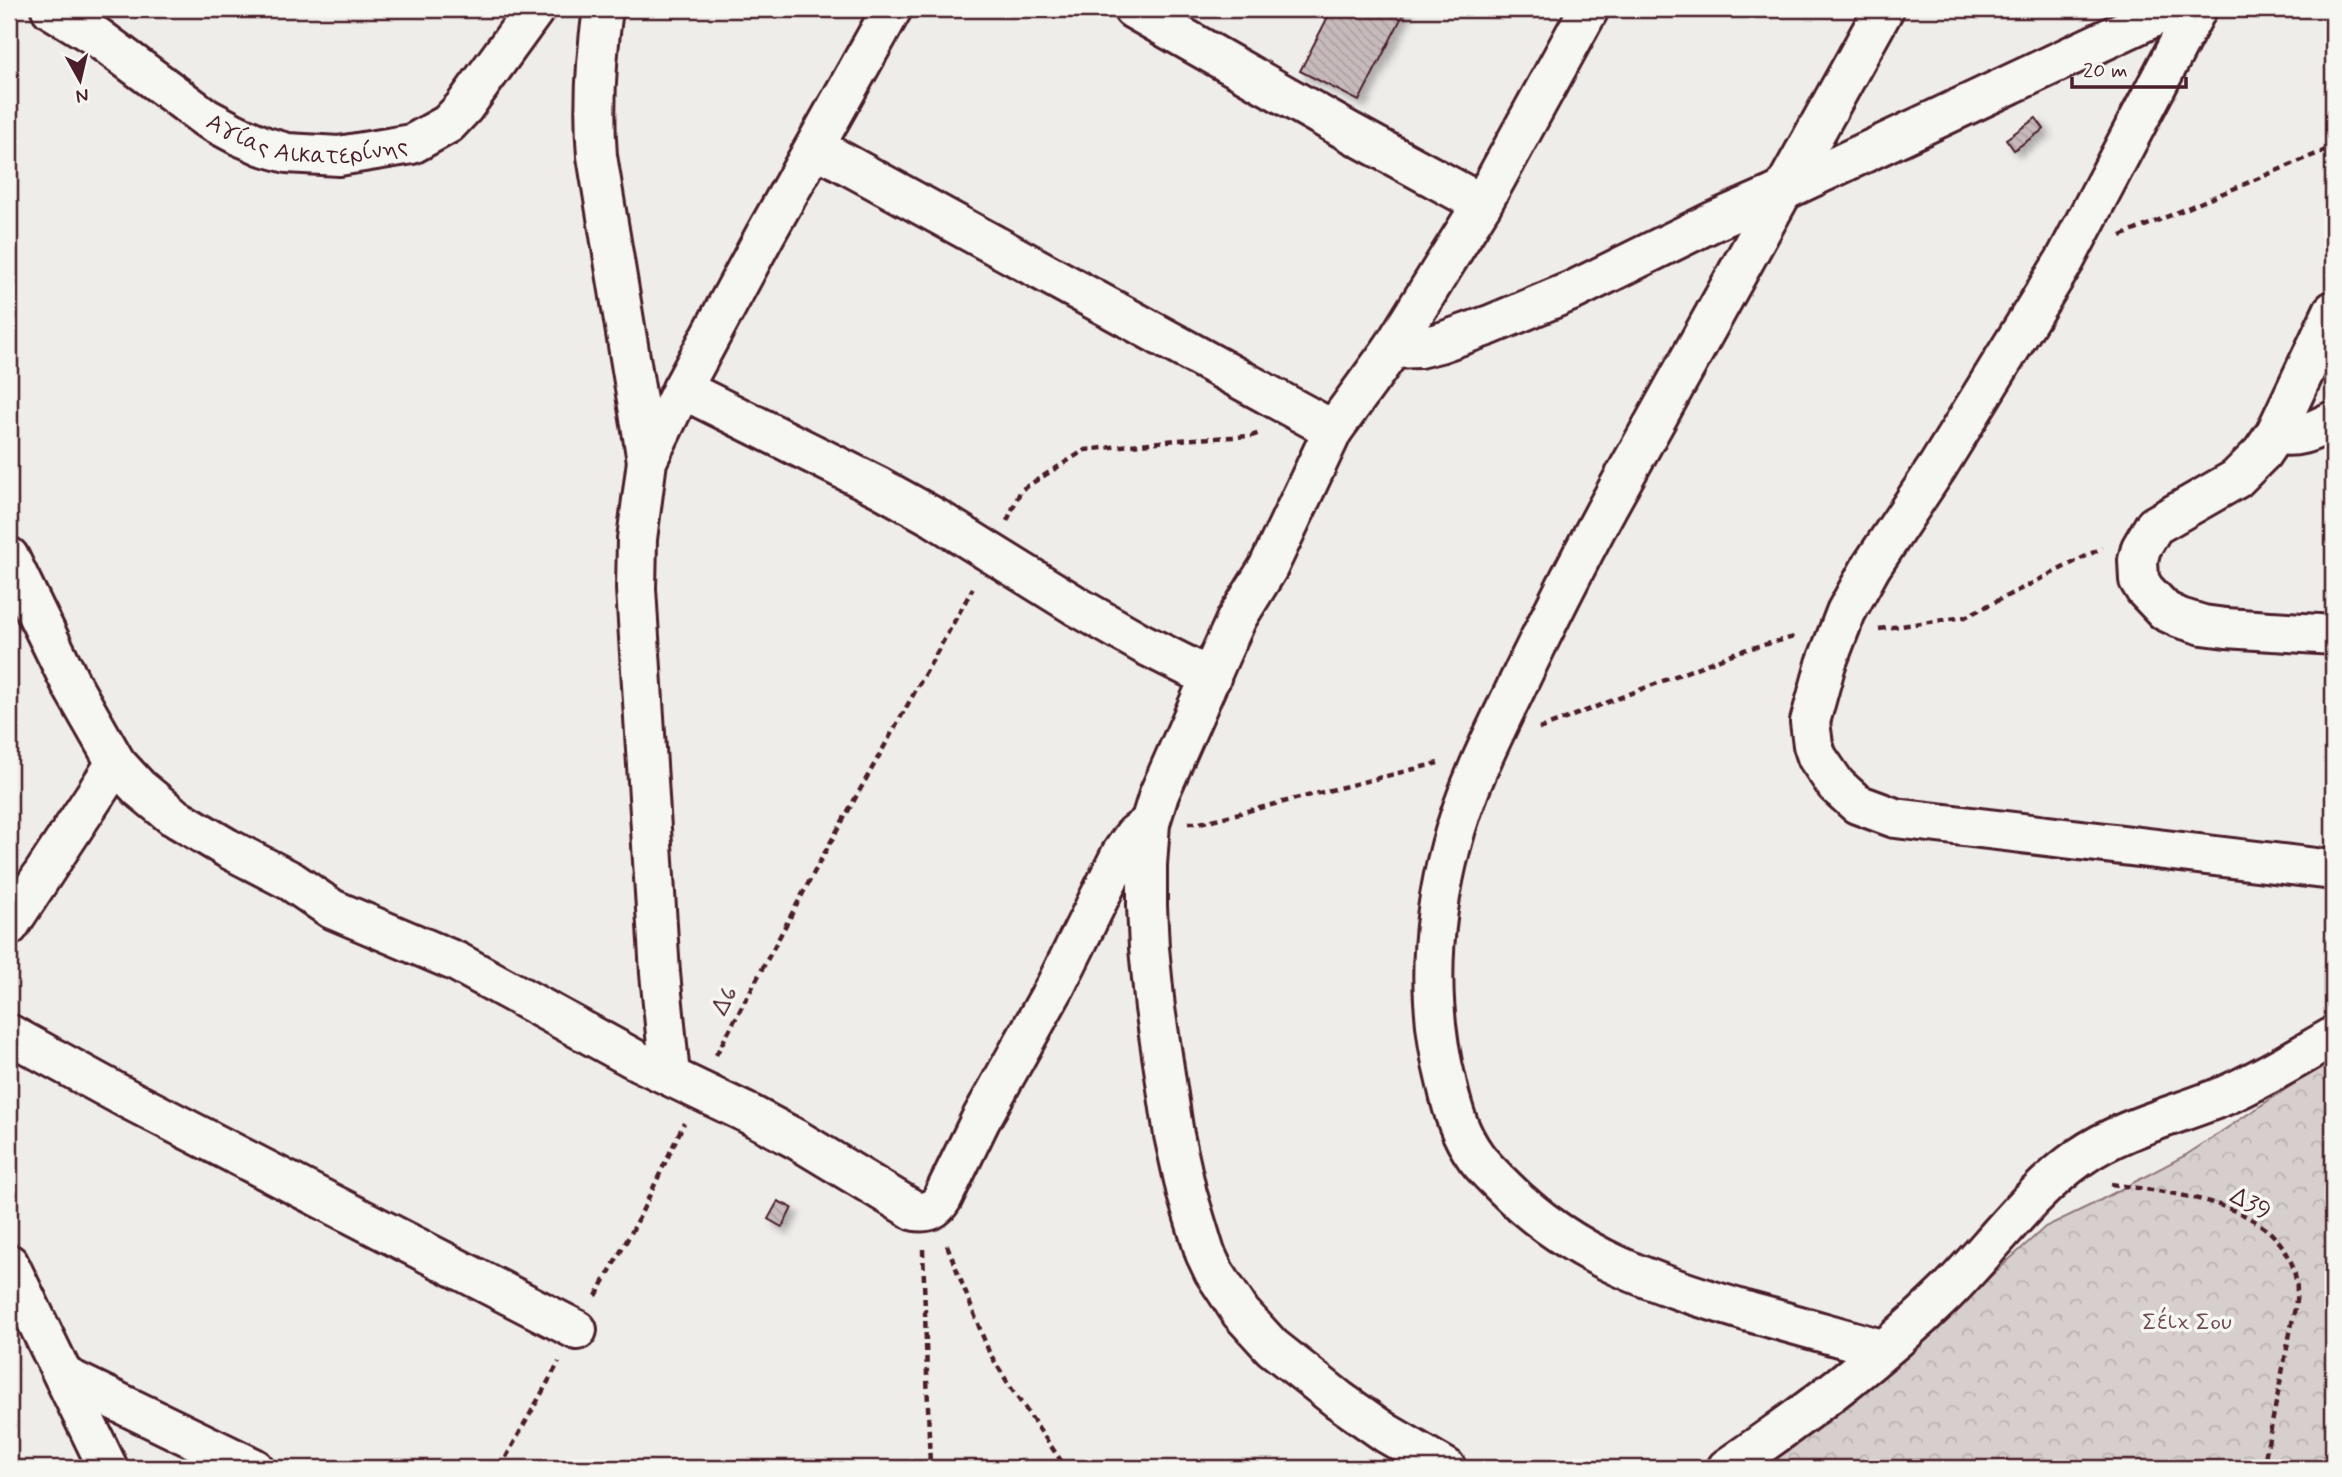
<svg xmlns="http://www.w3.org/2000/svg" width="2342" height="1477" font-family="Mynerve,sans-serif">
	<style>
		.forest { fill: url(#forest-crowns); stroke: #90777c; stroke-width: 2 }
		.building { fill: url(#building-back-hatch); stroke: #4a1f2b; stroke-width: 2; filter: url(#shadow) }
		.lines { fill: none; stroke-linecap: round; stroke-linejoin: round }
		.street-casing { stroke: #4a1f2b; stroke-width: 44 }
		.path { stroke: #4a1f2b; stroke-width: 4.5; stroke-dasharray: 7 5; stroke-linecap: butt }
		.street { stroke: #f6f6f2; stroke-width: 38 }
		.labels { text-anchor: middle; stroke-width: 7; stroke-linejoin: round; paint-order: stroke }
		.street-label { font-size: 24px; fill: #4a1f2b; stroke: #f6f6f2 }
		.park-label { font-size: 24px; fill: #6d4b54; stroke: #f6f6f2 }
	</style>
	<defs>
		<pattern id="forest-crowns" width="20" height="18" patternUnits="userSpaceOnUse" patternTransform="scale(1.75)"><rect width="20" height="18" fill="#d7cfce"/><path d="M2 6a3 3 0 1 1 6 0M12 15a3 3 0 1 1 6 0" fill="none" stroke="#bab1b1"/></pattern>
		<pattern id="building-back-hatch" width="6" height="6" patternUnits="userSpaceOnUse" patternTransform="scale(1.75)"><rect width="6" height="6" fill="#c6babb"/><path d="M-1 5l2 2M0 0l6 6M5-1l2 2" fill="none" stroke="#ac9fa1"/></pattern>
		<filter id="shadow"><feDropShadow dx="6" dy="6" stdDeviation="3.5" flood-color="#0004"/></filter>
	</defs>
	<rect width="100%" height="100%" fill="#efedea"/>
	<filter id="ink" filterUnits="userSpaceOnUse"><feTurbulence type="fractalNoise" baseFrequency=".0143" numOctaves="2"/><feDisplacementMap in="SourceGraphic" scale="14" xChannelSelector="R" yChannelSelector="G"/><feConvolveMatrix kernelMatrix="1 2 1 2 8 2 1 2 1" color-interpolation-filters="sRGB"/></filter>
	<g filter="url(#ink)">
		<!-- forest -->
		<path class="forest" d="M2333 1062V1468H1757L1871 1385 2045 1227 2093 1204 2186 1155 2318 1068Z"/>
		<!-- building -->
		<path class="building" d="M1332 9H1406L1359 101 1300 71Z
			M2036 118 2044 129 2014 150 2006 139Z
			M778 1201 792 1208 782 1227 768 1219Z"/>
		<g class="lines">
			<!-- street casing -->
			<g class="street-casing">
				<g id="street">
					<path id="s1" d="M51 9 97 37 206 118 238 135 263 146 287 153 339 156 412 144 448 124 464 107 535 9"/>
					<path d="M603 9C596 58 593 106 597 156L647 461"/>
					<path d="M1133 9 1346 130 1482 204"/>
					<path d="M2197 9 2065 260 1938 466 1871 567 1846 612 1826 664 1810 722 1813 745 1817 757 1836 785 1857 804 1895 818 2333 870"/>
					<path d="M815 147 1333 430"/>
					<path d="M2333 311 2275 434 2262 453 2236 479 2154 526 2141 548 2138 560 2139 580 2145 590 2165 611 2180 618 2203 625 2226 628 2333 635"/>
					<path d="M1392 349 1419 348 1439 343 1490 325 1574 290 1712 222 1785 190 2171 9"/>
					<path d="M682 389 879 487 935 518 1078 607 1143 644 1211 678"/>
					<path d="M2275 434C2297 440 2314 430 2333 421"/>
					<path d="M9 557 72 686 116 763 139 788 173 816 227 848 291 881 332 909 457 962 640 1062 749 1114 796 1139 915 1211C928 1213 935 1210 942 1199L980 1121 1056 985 1121 854 1134 835 1150 823"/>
					<path d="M9 926 116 763"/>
					<path d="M9 1034 126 1098 577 1330"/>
					<path d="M670 1076 660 973 636 589 637 539 647 461 682 389 765 235 892 9"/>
					<path d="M9 1264 108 1468"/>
					<path d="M1882 1349C1838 1337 1794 1324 1749 1312 1658 1285 1574 1258 1505 1188 1495 1178 1484 1168 1476 1157 1460 1135 1453 1112 1447 1085 1427 1007 1430 925 1451 846 1465 792 1489 743 1513 694 1543 631 1574 569 1607 508 1698 341 1793 176 1884 9"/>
					<path d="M64 1376 254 1468"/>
					<path d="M1446 1468 1386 1433 1339 1400 1272 1347 1241 1313 1214 1272 1205 1253 1187 1194 1174 1135 1155 1008 1149 948 1147 906V865L1150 823 1159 794 1221 653 1237 618 1268 568 1333 430 1392 349 1482 204 1589 9"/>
					<path d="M1727 1468C1804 1415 1879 1359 1946 1293 1991 1248 2028 1194 2080 1157 2123 1127 2178 1115 2226 1095 2263 1079 2298 1057 2333 1037"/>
				</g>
			</g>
			<!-- path -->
			<path class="path" d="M2121 236 2333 147
				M1007 521 1021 490 1085 450 1177 440 1251 436 1260 433
				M1879 629 1965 617 2102 548
				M1539 729 1740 651 1794 637
				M1188 823H1200L1438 763
				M716 1055 824 854 973 588
				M2111 1184C2173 1194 2285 1201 2296 1281 2298 1290 2296 1299 2295 1308L2263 1468
				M947 1245 989 1352 1011 1388 1066 1468
				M923 1249 930 1468
				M596 1296 636 1224 684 1123
				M500 1468 559 1362"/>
			<!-- street -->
			<use href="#street" class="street"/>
		</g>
	</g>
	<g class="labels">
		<!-- street labels -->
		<g class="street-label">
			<text dy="8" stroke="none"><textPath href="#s1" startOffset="296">Αγίας Αικατερίνης</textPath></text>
			<text transform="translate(724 1000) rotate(-62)" y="8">Δ6</text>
			<text transform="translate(2251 1203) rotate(28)" y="8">Δ39</text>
		</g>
		<!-- park labels -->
		<g class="park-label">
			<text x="2187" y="1329">Σέιχ Σου</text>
		</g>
	</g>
	<!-- margin -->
	<rect width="2342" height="1477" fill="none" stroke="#f6f6f2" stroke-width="35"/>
	<rect x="18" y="18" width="2307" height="1442" fill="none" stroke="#4a1f2b" stroke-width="2.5" filter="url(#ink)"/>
	<!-- north arrow -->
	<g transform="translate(80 80) rotate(172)" stroke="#f6f6f2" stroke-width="5" paint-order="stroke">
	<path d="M0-5L12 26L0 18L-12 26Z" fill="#4a1f2b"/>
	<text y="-10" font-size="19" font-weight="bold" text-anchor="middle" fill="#4a1f2b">N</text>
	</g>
	<!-- scale -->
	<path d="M2072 77v10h114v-10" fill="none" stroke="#4a1f2b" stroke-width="3.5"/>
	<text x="2083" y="77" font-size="21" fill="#4a1f2b" stroke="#f6f6f2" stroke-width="5" paint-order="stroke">20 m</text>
</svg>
